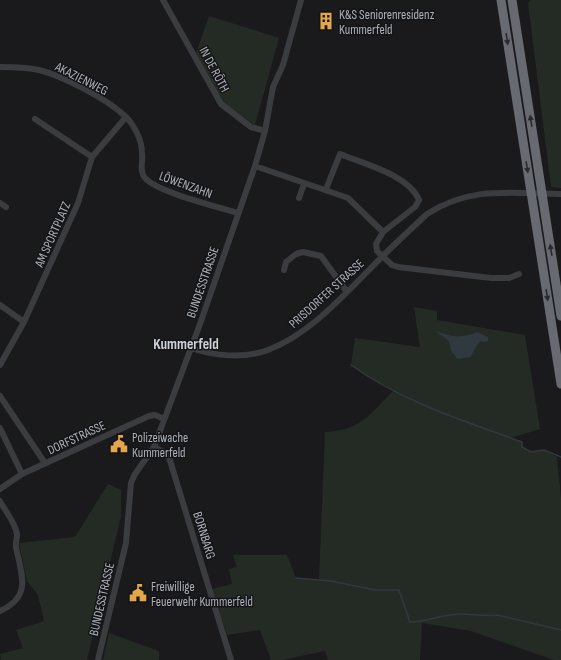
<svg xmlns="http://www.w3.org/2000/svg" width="561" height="660" font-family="'Sofia Sans Condensed',sans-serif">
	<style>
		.green { fill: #242b24 }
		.water { fill: #30393f }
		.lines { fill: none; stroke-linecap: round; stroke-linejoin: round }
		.stream { stroke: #30393f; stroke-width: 1.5 }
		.minor { stroke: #3b3c40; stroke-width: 6 }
		.highway { stroke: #676a71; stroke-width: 9 }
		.oneway { fill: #2a2a2e }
		.labels { text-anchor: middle; stroke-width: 3; stroke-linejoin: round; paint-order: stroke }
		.poi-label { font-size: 13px; fill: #adb2ba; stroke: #151517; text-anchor: start }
		.street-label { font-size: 13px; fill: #adb2ba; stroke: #151517 }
		.quarter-label { font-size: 15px; font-weight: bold; fill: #ced1d6; stroke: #151517 }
	</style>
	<rect width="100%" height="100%" fill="#1a1a1c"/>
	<!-- green -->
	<path class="green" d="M531 0H561V188L551 187 528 3Z
		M209 16 279 38 255 125 223 103 196 53Z
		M414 307 437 311V320L525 335 540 429 511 438 522 442V447L531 452 544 450 557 457 561 499V660H554L471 631 422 623 420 660H328L325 651 282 660H271L260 630 227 635 212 589 232 584 229 569 237 567 233 555H287L296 578 319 580 325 432C362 430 370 414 394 390L368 377 351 365 355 338 420 347Z
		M108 484 121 490V516L87 660H1L0 654 23 648 16 630 44 621 38 595 27 581 19 543 75 537Z
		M109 633 159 651V660H103Z"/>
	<!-- water -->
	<path class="water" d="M434 330C450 337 461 339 477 332L488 337V341L484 342 480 341 470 357 457 359 451 350 449 341Z"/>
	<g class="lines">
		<!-- stream -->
		<path class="stream" d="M351 365C401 401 464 421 522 442V447L531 452 544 450 561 457
			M296 578 331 581 375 590H399L410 622C427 622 443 614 460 614 473 614 484 617 497 615L561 630"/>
		<!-- minor -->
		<path class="minor" d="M163 0 221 104 251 127 265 131
			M0 67C13 67 26 67 39 70 63 76 107 99 125 116 131 121 134 127 137 133 140 139 142 148 142 154 143 162 139 171 145 178 157 192 218 207 238 213
			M35 119 92 157
			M255 166 348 198 383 232 376 244 377 251 392 265 398 267 491 278H509L519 274
			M326 189 340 154C364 164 409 175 419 200L415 207 383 232
			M299 198 304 184
			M0 203 6 207
			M284 270 286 262 296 254 303 252 321 256 347 292
			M0 305 24 322
			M191 348C215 356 244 359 268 350 308 335 340 299 370 269 388 250 408 232 427 214 470 186 511 193 561 194
			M0 365 24 322 78 203 92 157 126 117
			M0 396 45 463
			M0 428 22 474
			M154 447 168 454 231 660
			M0 489 22 474 149 416 155 415 164 419
			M0 501C5 511 16 523 17 535 17 539 15 543 16 547 21 574 33 596 0 611
			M98 660 126 543 131 483 135 474 154 447 200 324 255 166 265 131 273 87 283 65 301 0"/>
		<!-- highway -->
		<path class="highway" d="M501 0 561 384
			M512 0 561 316"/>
	</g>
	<!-- one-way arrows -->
	<defs><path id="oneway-solid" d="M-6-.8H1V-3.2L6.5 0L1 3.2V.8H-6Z"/></defs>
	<g class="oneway">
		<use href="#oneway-solid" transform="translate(507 39) rotate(81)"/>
		<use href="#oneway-solid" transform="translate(531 121) rotate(-99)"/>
		<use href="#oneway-solid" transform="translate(527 167) rotate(81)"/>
		<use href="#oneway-solid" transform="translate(551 250) rotate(-99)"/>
		<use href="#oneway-solid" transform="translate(547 295) rotate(81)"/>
	</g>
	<!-- icons -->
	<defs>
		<g id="building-bare" transform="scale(1.38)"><path d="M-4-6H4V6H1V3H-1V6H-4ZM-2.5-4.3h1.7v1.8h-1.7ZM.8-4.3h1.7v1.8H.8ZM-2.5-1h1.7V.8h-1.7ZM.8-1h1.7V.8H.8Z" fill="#e3a64a" stroke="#151517" stroke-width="2.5" paint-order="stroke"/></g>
		<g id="civic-bare" transform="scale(1.38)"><path d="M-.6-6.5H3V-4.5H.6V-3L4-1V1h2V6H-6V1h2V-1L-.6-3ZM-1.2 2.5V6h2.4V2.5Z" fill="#e3a64a" stroke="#151517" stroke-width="2.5" paint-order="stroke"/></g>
	</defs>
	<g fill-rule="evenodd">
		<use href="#building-bare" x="326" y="21"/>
		<use href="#civic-bare" x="119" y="444"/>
		<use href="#civic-bare" x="138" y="593"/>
	</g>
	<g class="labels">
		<!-- poi labels -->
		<g class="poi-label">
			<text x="339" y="19">K&amp;S Seniorenresidenz<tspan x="339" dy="15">Kummerfeld</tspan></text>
			<text x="132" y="442">Polizeiwache<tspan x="132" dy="15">Kummerfeld</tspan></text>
			<text x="151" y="591">Freiwillige<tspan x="151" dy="15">Feuerwehr Kummerfeld</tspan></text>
		</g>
		<!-- street labels -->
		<g class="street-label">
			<text transform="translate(215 69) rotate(62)" y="5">IN DE RÖTH</text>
			<text transform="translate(82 78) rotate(27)" y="5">AKAZIENWEG</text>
			<text transform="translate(186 184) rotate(20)" y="5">LÖWENZAHN</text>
			<text transform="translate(52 234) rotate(-66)" y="5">AM SPORTPLATZ</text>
			<text transform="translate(202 282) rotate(-71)" y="5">BUNDESSTRASSE</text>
			<text transform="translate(326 293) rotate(-42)" y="5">PRISDORFER STRASSE</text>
			<text transform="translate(76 437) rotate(-25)" y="5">DORFSTRASSE</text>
			<text transform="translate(205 535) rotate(73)" y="5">BORNBARG</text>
			<text transform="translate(101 599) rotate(-77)" y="5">BUNDESSTRASSE</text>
		</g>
		<!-- quarter labels -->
		<g class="quarter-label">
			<text x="186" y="349">Kummerfeld</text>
		</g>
	</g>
</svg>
